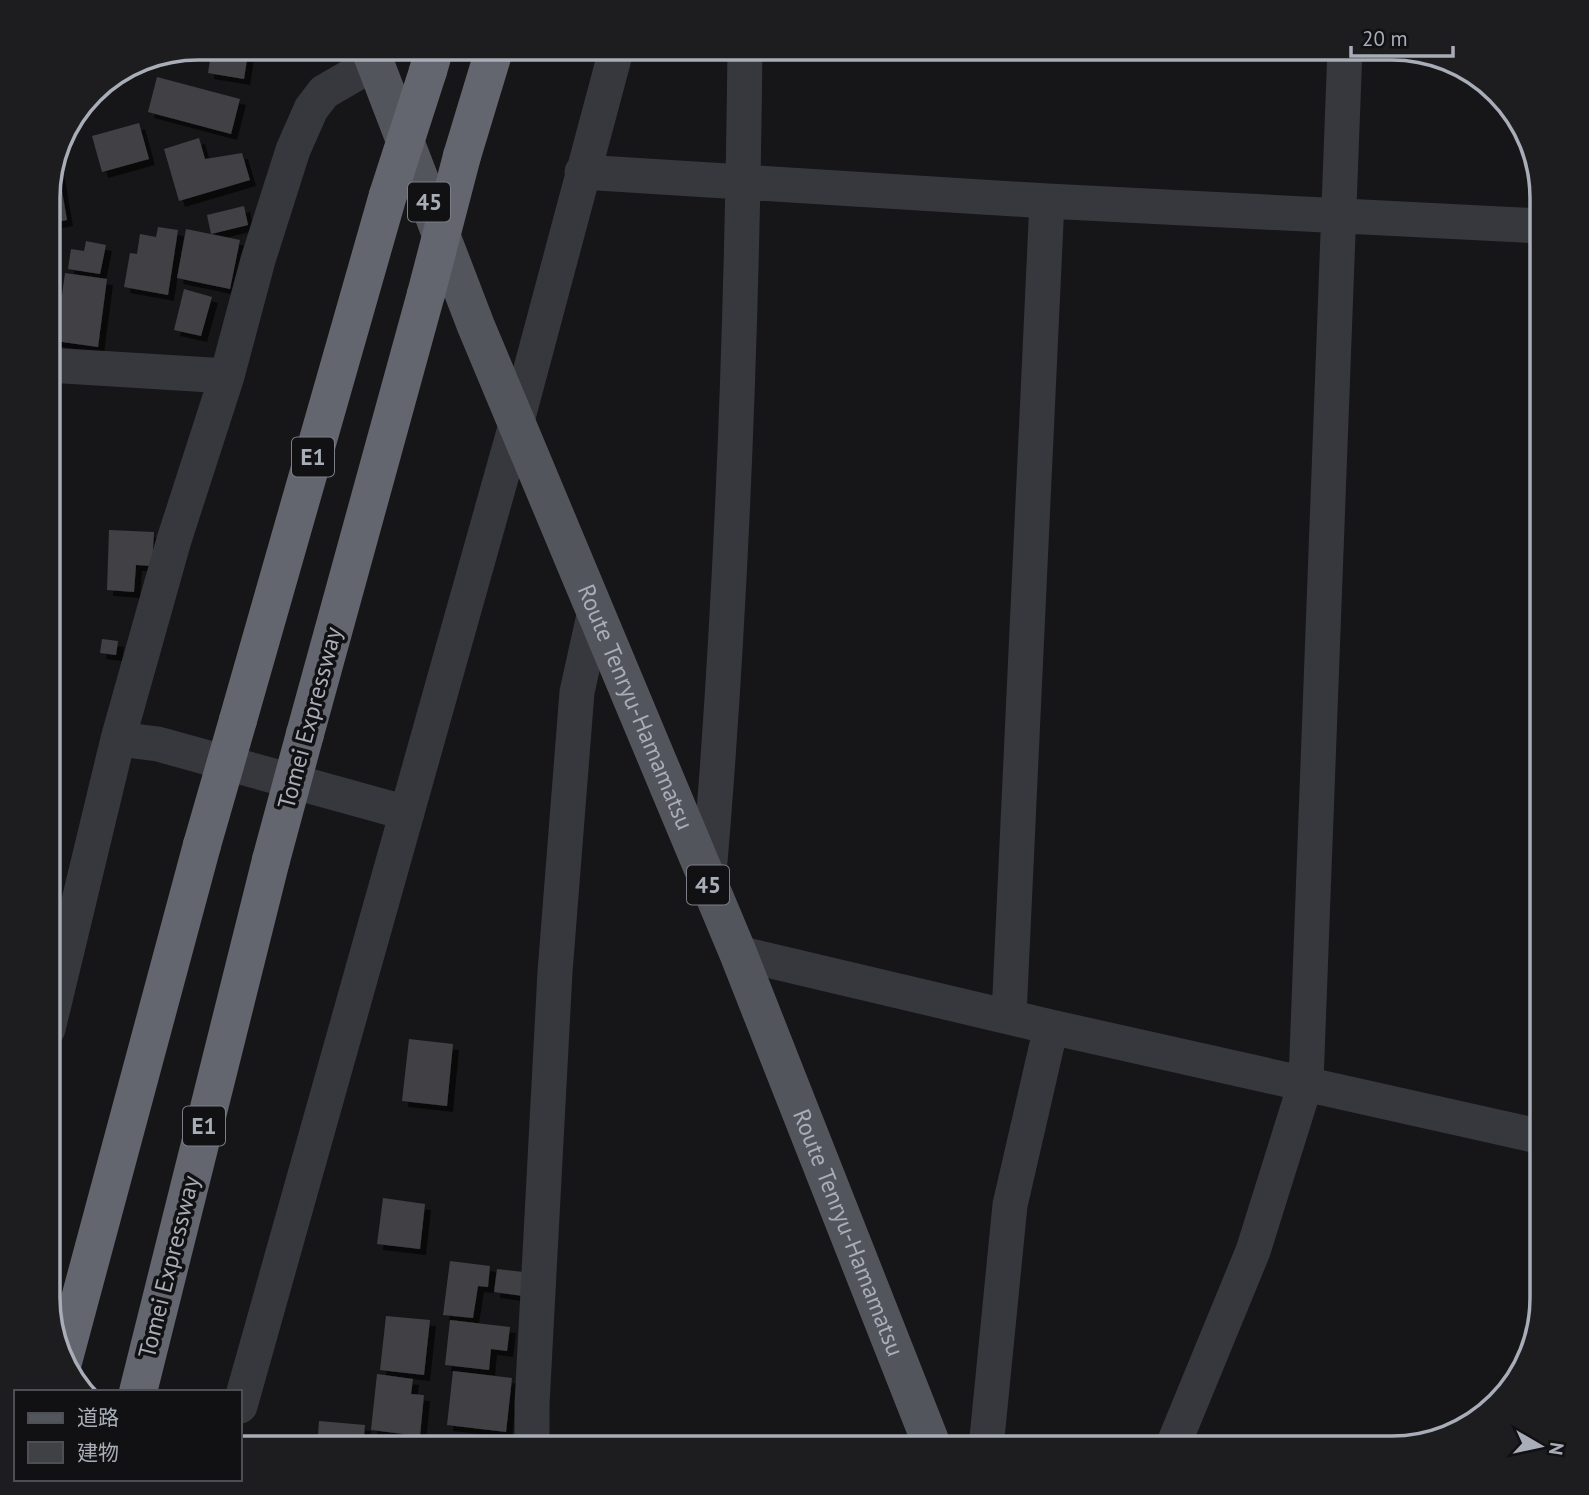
<svg xmlns="http://www.w3.org/2000/svg" width="1589" height="1495" font-family="'PT Sans','Noto Sans JP',sans-serif">
	<style>
		.building { fill: #404145; filter: url(#shadow) }
		.lines { fill: none; stroke-linecap: round; stroke-linejoin: round }
		.minor { stroke: #37383d; stroke-width: 35 }
		.major { stroke: #53555c; stroke-width: 38 }
		.highway { stroke: #63666e; stroke-width: 38 }
		.highway-bridge { stroke: #63666e; stroke-width: 38 }
		.labels { text-anchor: middle; stroke-width: 7; stroke-linejoin: round; paint-order: stroke }
		.shield { fill: #111113; stroke: #7b7e86; stroke-width: 2 }
		.shield-label { font-size: 23px; font-weight: bold; fill: #a8adb8 }
		.street-label { font-size: 24px; fill: #a8adb8; stroke: #111113 }
		.rim { fill: none; stroke: #a8adb8; stroke-width: 3.5 }
	</style>
	<defs>
		<filter id="shadow"><feDropShadow dx="6" dy="6" stdDeviation="0" flood-color="#0009"/></filter>
	</defs>
	<rect width="100%" height="100%" fill="#161618"/>
	<!-- building -->
	<path class="building" d="M212 47H249L244 79 208 73Z
		M157 77 240 99 231 134 148 112Z
		M139 123 149 159 102 172 92 136Z
		M199 138 205 159 242 153 250 180 179 201 164 149Z
		M56 156 67 220 48 224V187Z
		M244 206 248 225 211 234 207 215Z
		M158 227 178 230 168 295 124 287 130 253 137 254 140 234 156 237Z
		M186 229 240 240 230 289 177 278Z
		M86 241 106 245 100 274 68 269 71 249 84 251Z
		M65 273 107 279 98 347 48 340 51 294 62 295Z
		M184 289 212 297 201 336 174 330Z
		M109 530 154 532 152 566 136 565 134 592 107 590Z
		M102 639 118 641 116 655 100 653Z
		M409 1039 453 1044 447 1106 402 1101Z
		M383 1198 425 1204 420 1249 377 1244Z
		M450 1261 490 1266 488 1287 478 1286 473 1318 443 1315Z
		M497 1269 533 1273 530 1297 494 1292Z
		M386 1316 430 1320 424 1375 380 1370Z
		M450 1320 510 1327 507 1351 491 1349 489 1370 445 1365Z
		M453 1371 512 1378 506 1432 447 1425Z
		M377 1374 413 1379 411 1394 424 1395 420 1436 371 1430Z
		M319 1421 365 1425 363 1448H317Z"/>
	<g class="lines">
		<!-- minor -->
		<path class="minor" d="M582 172 1047 201 1541 226
			M48 365 227 376
			M118 739 158 744 407 813
			M708 886C732 607 742 327 745 47
			M738 953 1051 1027 1542 1137
			M1009 1016 1047 201
			M48 1029 118 739 174 540 227 376 258 260 293 150 311 109 324 92 374 63
			M240 1406 517 421 617 47
			M532 1448V1404L555 972 577 692 595 611
			M986 1448 1010 1205 1051 1027
			M1172 1448 1253 1251 1306 1082 1345 48"/>
		<!-- major -->
		<path class="major" id="s1" d="M369 47 476 326 738 953 933 1448"/>
		<!-- highway -->
		<path class="highway" d="M428 71 435 47
			M462 156 495 47
			M238 720 388 195
			M305 734 426 294
			M63 1362 202 845
			M138 1392 271 860"/>
		<!-- highway-bridge -->
		<path class="highway-bridge" d="M388 195 428 71
			M426 294 462 156
			M202 845 238 720
			M271 860 305 734"/>
	</g>
	<g class="labels">
		<!-- shield labels -->
		<g class="shield">
			<rect x="408" y="182.5" width="42" height="39" rx="5"/>
			<rect x="292" y="437.5" width="42" height="39" rx="5"/>
			<rect x="687" y="865.5" width="42" height="39" rx="5"/>
			<rect x="183" y="1106.5" width="42" height="39" rx="5"/>
		</g>
		<g class="shield-label">
			<text x="429" y="210">45</text>
			<text x="313" y="465">E1</text>
			<text x="708" y="893">45</text>
			<text x="204" y="1134">E1</text>
		</g>
		<!-- street labels -->
		<g class="street-label">
			<text dy="8" stroke="none"><textPath href="#s1" startOffset="712">Route Tenryu-Hamamatsu</textPath></text>
			<text transform="translate(310 718) rotate(-75)" y="8">Tomei Expressway</text>
			<text dy="8" stroke="none"><textPath href="#s1" startOffset="1279">Route Tenryu-Hamamatsu</textPath></text>
			<text transform="translate(169 1267) rotate(-76)" y="8">Tomei Expressway</text>
		</g>
	</g>
	<!-- crop -->
	<path d="M0 0H1589V1495H0ZM198 60H1392A138 138 0 0 1 1530 198V1298A138 138 0 0 1 1392 1436H198A138 138 0 0 1 60 1298V198A138 138 0 0 1 198 60Z" fill="#1d1d20" fill-rule="evenodd"/>
	<path class="rim" d="M198 60H1392A138 138 0 0 1 1530 198V1298A138 138 0 0 1 1392 1436H198A138 138 0 0 1 60 1298V198A138 138 0 0 1 198 60Z"/>
	<!-- legend -->
	<rect x="14" y="1390" width="228" height="91" fill="#111113" stroke="#4d4f55" stroke-width="2"/>
	<rect x="28" y="1413" width="35" height="10" fill="#53555c" stroke="#4d4f55" stroke-width="2"/>
	<text x="77" y="1425" font-size="21" fill="#a8adb8">道路</text>
	<rect x="28" y="1442" width="35" height="21" fill="#404145" stroke="#4d4f55" stroke-width="2"/>
	<text x="77" y="1460" font-size="21" fill="#a8adb8">建物</text>
	<!-- north arrow -->
	<g transform="translate(1540 1446) rotate(99)" stroke="#111113" stroke-width="5" paint-order="stroke">
	<path d="M0-5L12 26L0 18L-12 26Z" fill="#a8adb8"/>
	<text y="-10" font-size="19" font-weight="bold" text-anchor="middle" fill="#a8adb8">N</text>
	</g>
	<!-- scale -->
	<path d="M1351 46v10h102v-10" fill="none" stroke="#a8adb8" stroke-width="3.5"/>
	<text x="1362" y="46" font-size="21" fill="#a8adb8" stroke="#111113" stroke-width="5" paint-order="stroke">20 m</text>
</svg>
